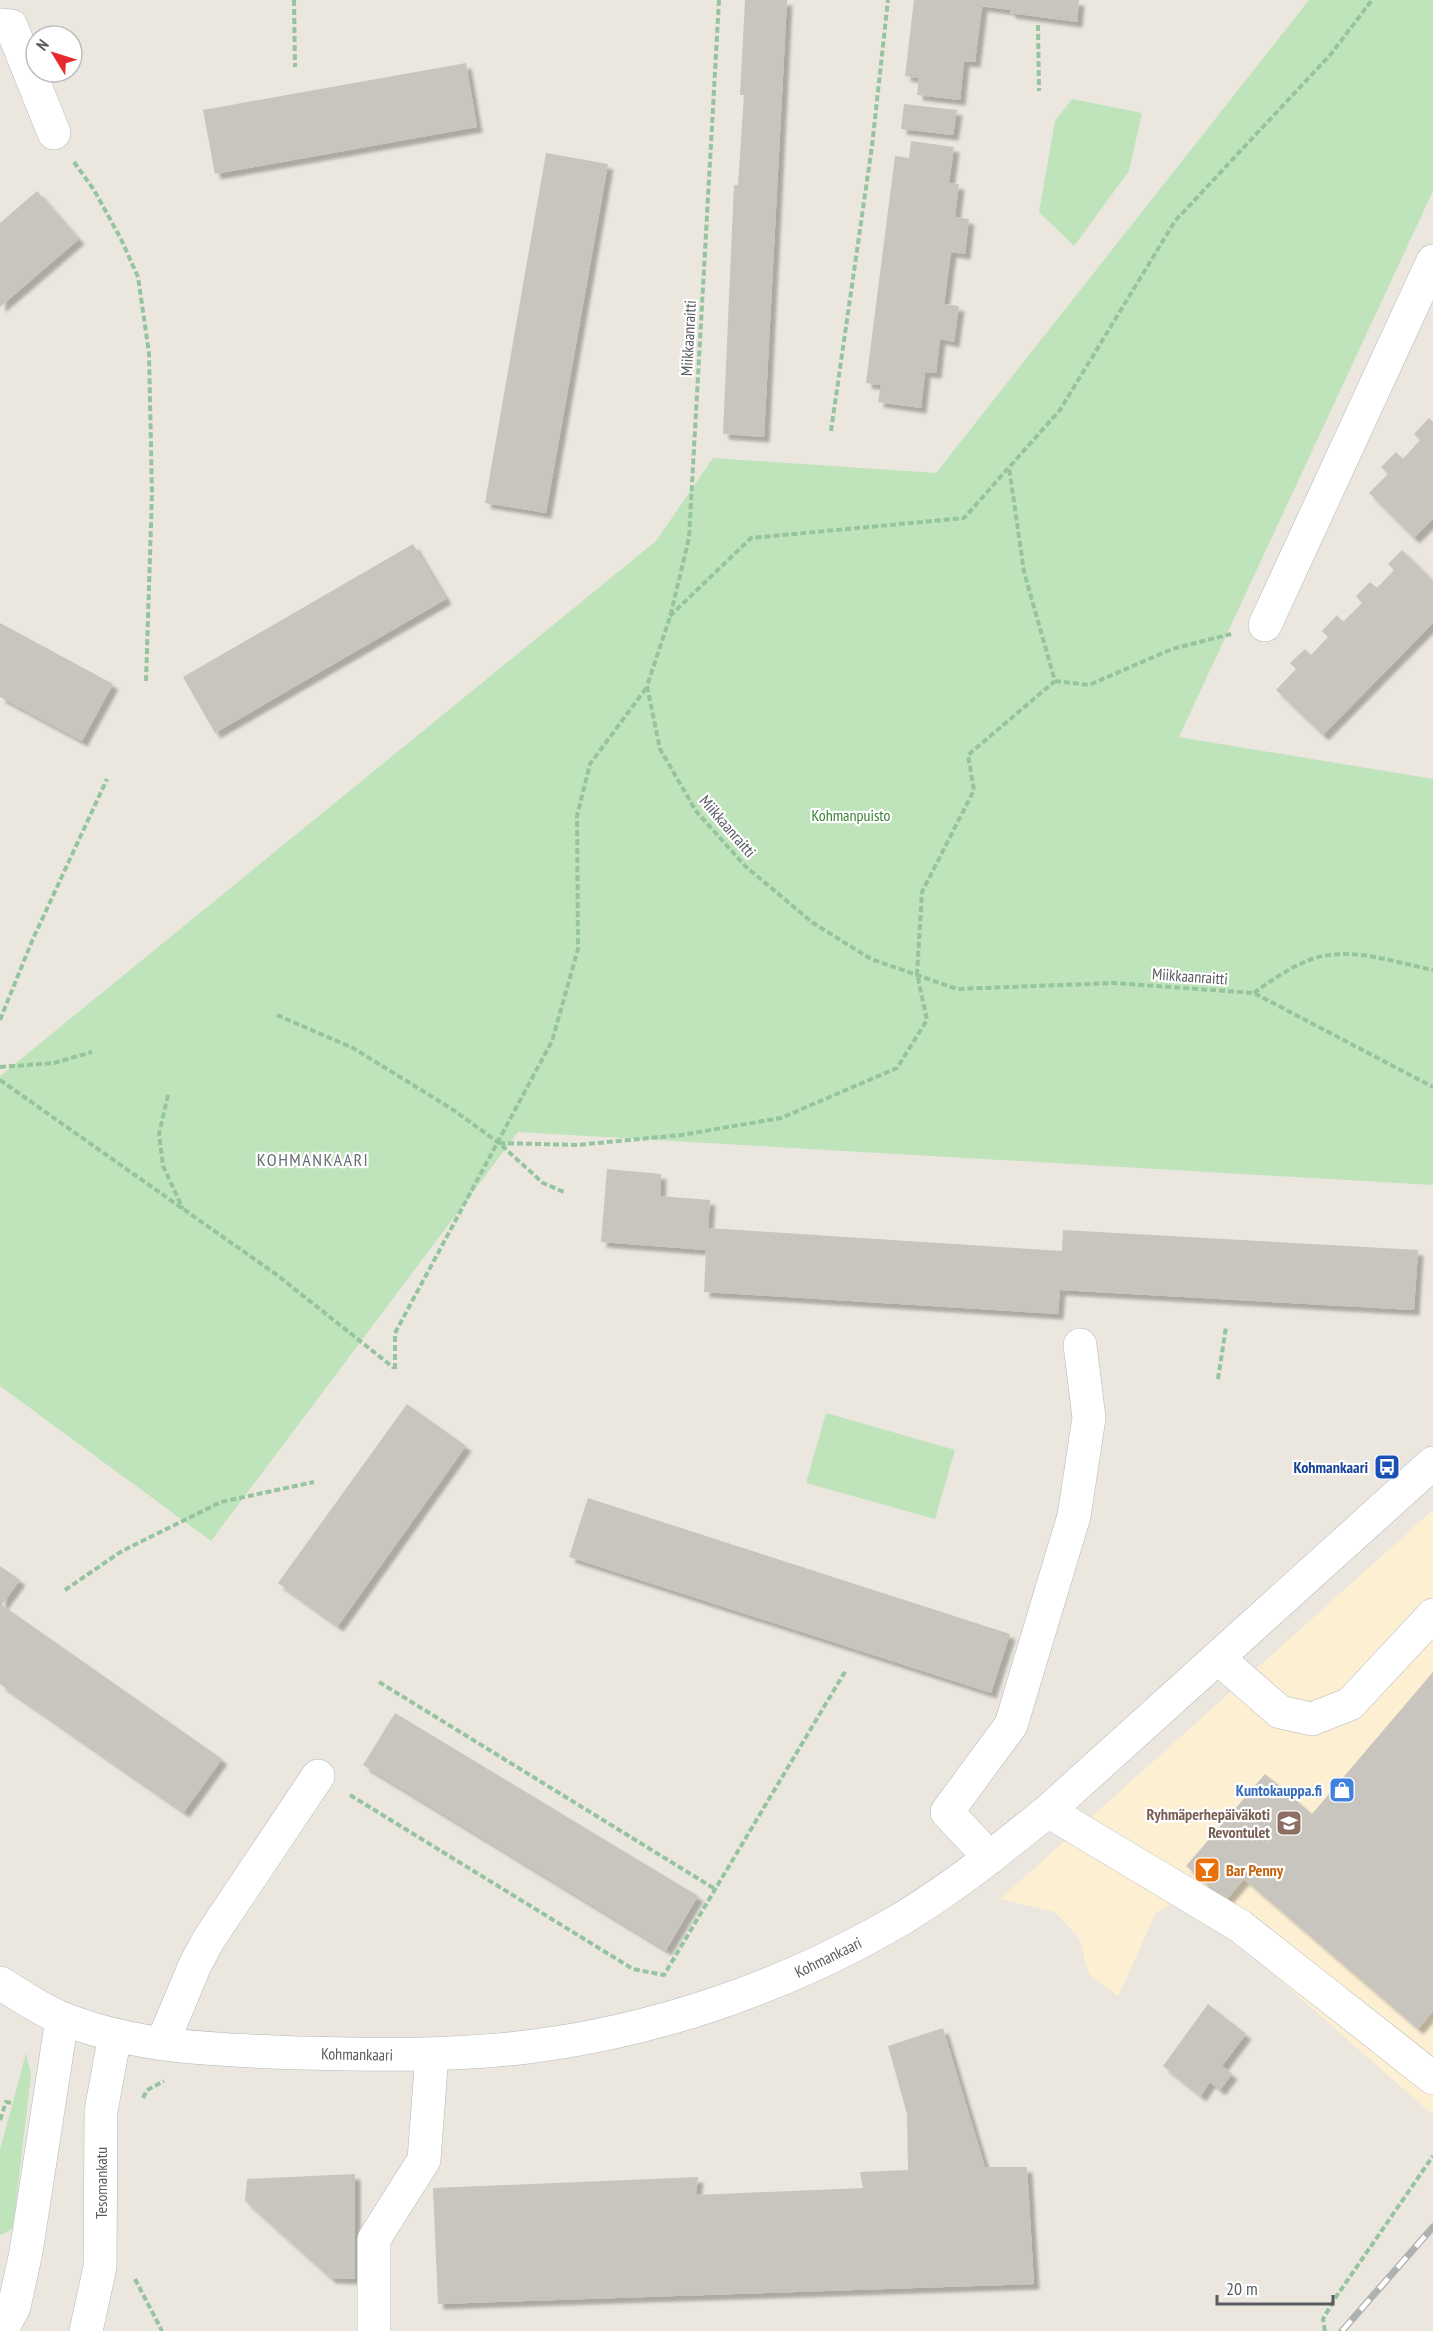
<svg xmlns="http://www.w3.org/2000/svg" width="1433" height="2331" font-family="'PT Sans Narrow',sans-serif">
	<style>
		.commercial { fill: #fdefd2 }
		.green { fill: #bfe3bb }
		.building { fill: #c8c4be; filter: url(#shadow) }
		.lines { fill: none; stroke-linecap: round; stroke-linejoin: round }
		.minor-casing { stroke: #b2b6ba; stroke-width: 34 }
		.path { stroke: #95c49e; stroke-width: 4; stroke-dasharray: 6 3; stroke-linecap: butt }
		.minor { stroke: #fff; stroke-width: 33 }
		.rail-casing { stroke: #afb0b0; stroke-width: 7 }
		.rail { stroke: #fff; stroke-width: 4.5; stroke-dasharray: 14; stroke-linecap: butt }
		.labels { text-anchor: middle; stroke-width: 4.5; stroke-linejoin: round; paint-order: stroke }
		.street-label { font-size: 16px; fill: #585c60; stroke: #fff }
		.park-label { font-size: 16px; fill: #388235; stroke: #fff }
		.transit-label { font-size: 16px; font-weight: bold; fill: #164399; stroke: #fff; text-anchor: end }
		.shop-label { font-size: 16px; font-weight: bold; fill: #366cbe; stroke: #fff; text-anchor: end }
		.education-label { font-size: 16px; font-weight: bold; fill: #785e54; stroke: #fff; text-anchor: end }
		.food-label { font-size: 16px; font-weight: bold; fill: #c56008; stroke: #fff; text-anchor: start }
		.neighbourhood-label { font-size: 18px; letter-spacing: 1.5px; fill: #696e72; stroke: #fff }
	</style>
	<defs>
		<filter id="shadow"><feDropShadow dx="5.5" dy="5.5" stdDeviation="1.5" flood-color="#0004"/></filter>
	</defs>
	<rect width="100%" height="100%" fill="#ebe7df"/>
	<!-- commercial -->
	<path class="commercial" d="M1433 1510V2115L1203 1912 1173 1903 1156 1913 1118 1996 1089 1974 1079 1938 1055 1912 1000 1899Z"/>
	<!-- green -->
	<path class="green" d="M1309 0H1433V191L1179 737 1433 779V1185L518 1132 211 1541 0 1386V1076L656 541 713 458 936 473Z
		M1072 99 1142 113 1129 171 1074 246 1039 212 1055 121Z
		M826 1413 955 1450 935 1519 806 1483Z
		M26 2053 31 2075 13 2228 2 2235 0 2234V2150Z"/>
	<!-- building -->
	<path class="building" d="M745 0H787L764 437 723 434 734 185H738L744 95H740Z
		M914 0H1079L1077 22 1010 13V10L982 6 975 62 964 61 960 100 917 95 919 78 905 76Z
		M466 63 477 127 215 174 203 110Z
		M904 104 957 110 953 135 901 129Z
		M911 141 954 147 949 183 959 184 955 217 969 219 965 254 951 252 944 304 959 306 954 342 940 339 936 373 925 372 921 408 878 402 881 385 866 383 895 156 909 158Z
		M546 153 608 164 546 513 485 503Z
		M37 191 79 239 0 307V223Z
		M1429 418 1433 422V519L1414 538 1369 493 1388 474 1381 467 1396 452 1403 459 1420 440 1414 434Z
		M413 544 446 599 215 733 183 677Z
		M1402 550 1433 581V623L1323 735 1276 690 1296 669 1290 663 1305 649 1311 655 1328 637 1322 631 1337 615 1343 622 1362 603 1356 596 1370 582 1377 588 1394 570 1388 564Z
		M0 623 113 684 82 741 0 697Z
		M607 1169 661 1174 660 1196 710 1200 708 1228 1062 1251 1063 1230 1418 1250 1414 1310 1060 1290 1058 1314 704 1292 706 1250 601 1242Z
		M407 1404 466 1446 338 1626 278 1583Z
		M588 1498 1010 1634 991 1693 569 1557Z
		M0 1566 20 1580 2 1605 222 1759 184 1812 0 1684Z
		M1433 1672V2011L1418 2029 1244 1879 1221 1906 1204 1892 1209 1886 1186 1866 1265 1774 1312 1814Z
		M395 1713 698 1896 666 1950 363 1765Z
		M1208 2004 1246 2034 1222 2066 1232 2074 1220 2090 1210 2082 1201 2096 1163 2066Z
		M943 2028 985 2167H1027L1034 2284 438 2304 433 2188 698 2177 696 2195 863 2188 860 2172 908 2170 907 2114 888 2046Z
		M355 2174V2279L331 2278 245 2201 247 2179Z"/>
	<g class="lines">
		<!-- minor casing -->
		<g class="minor-casing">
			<path id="minor" d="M0 25 11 26 54 133
				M1265 625 1433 261
				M1218 1658 1280 1712 1312 1719 1350 1704 1433 1615
				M1048 1811 1240 1926 1433 2078
				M990 1858 947 1812 1011 1725 1074 1516 1089 1418 1080 1345
				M0 1983C20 1995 42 2011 64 2019 140 2049 222 2050 302 2053 377 2055 453 2056 527 2047 651 2032 775 1990 884 1929 943 1896 996 1853 1048 1811L1433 1463
				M162 2044 195 1965 209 1939 318 1776
				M1 2331 14 2307 26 2252 62 2019
				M86 2331 100 2267 101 2111 115 2035
				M374 2331V2239L424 2160 432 2054"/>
		</g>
		<!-- path -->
		<path class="path" d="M294 0 295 67
			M719 0 689 538 670 617 647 686 660 749 696 811 745 866 813 923 871 959 957 989 1114 983 1254 993 1433 1087
			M1038 25 1039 91
			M74 162 94 190 121 239 138 277 149 353 152 493 146 681
			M831 431 872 146 888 0
			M670 616 751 538 964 518 1060 410 1175 221 1331 54 1372 0
			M1055 681 1089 685 1172 649 1231 634
			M1254 993C1271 980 1301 960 1323 956 1359 949 1398 963 1433 970
			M277 1015 353 1048 452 1109 499 1143 543 1183 566 1193
			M0 1020 32 941 107 779
			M0 1067 54 1063 92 1052
			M0 1080 277 1275 394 1368
			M168 1095 159 1134 163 1166 183 1209
			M499 1143 577 1145 681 1135 781 1118 897 1068 927 1020 917 974 922 892 974 790 968 755 1055 681 1024 572 1009 467
			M395 1369V1333L552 1041 578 949 577 816 590 764 647 687
			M1218 1379 1226 1327
			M65 1590 122 1551 221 1502 314 1482
			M379 1682 715 1889
			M350 1795 633 1969 664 1975 846 1670
			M143 2098 147 2090 164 2081
			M0 2120 6 2102 12 2103
			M135 2279 162 2331
			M1325 2331 1323 2319 1336 2297 1433 2156"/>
		<!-- minor -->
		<use href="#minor" class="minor"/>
		<!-- rail casing -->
		<g class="rail-casing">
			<path id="rail" d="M1342 2331 1433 2227"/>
		</g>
		<!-- rail -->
		<use href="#rail" class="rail"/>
	</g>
	<!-- icons -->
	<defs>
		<g id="bus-square" transform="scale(1.35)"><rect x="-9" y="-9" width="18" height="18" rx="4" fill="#1a4fb4" stroke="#fff"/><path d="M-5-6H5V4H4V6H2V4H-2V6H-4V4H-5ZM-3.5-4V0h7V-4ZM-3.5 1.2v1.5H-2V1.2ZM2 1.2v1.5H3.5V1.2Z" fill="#fff"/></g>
		<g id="shop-square" transform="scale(1.35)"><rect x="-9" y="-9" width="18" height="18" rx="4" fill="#3f7fe0" stroke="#fff"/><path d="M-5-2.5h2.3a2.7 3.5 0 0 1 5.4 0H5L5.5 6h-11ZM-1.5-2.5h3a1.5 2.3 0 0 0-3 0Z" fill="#fff"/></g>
		<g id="school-square" transform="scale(1.35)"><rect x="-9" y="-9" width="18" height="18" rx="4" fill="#8d6e63" stroke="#fff"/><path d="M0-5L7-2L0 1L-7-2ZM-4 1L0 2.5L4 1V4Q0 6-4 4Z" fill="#fff"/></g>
		<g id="bar-square" transform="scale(1.35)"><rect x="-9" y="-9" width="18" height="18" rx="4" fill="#e8710a" stroke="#fff"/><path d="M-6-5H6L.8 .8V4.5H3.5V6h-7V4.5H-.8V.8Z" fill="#fff"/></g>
	</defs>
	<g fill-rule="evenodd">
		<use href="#bus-square" x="1387" y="1467"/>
		<use href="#shop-square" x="1342" y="1790"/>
		<use href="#school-square" x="1289" y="1823"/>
		<use href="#bar-square" x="1207" y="1870"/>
	</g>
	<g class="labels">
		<!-- street labels -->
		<g class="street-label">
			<text transform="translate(688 338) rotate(-87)" y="6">Miikkaanraitti</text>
			<text transform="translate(728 826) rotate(49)" y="6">Miikkaanraitti</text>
			<text transform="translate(1190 976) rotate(4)" y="6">Miikkaanraitti</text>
			<text transform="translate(828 1957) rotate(-26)" y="6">Kohmankaari</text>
			<text transform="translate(357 2054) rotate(1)" y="6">Kohmankaari</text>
			<text transform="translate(101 2183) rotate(-90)" y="6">Tesomankatu</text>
		</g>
		<!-- park labels -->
		<g class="park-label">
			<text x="851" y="821">Kohmanpuisto</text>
		</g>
		<!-- transit labels -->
		<g class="transit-label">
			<text x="1368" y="1473">Kohmankaari</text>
		</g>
		<!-- shop labels -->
		<g class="shop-label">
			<text x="1322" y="1796">Kuntokauppa.fi</text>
		</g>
		<!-- education labels -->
		<g class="education-label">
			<text x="1270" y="1820">Ryhmäperhepäiväkoti<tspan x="1270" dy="18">Revontulet</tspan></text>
		</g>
		<!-- food labels -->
		<g class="food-label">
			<text x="1226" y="1876">Bar Penny</text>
		</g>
		<!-- neighbourhood labels -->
		<g class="neighbourhood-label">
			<text x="313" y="1166">KOHMANKAARI</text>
		</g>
	</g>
	<!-- north arrow -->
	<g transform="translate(54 54) rotate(308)"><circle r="28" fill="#ffffff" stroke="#bcbebf" stroke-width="1.5"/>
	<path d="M0-4.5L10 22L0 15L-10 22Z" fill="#e52b2d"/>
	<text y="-9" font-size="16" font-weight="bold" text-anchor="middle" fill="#585c60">N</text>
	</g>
	<!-- scale -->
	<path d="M1217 2295v9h116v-9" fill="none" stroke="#585c60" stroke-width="3"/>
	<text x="1226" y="2295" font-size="18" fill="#585c60" stroke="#ffffff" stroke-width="4.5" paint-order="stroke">20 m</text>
</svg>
